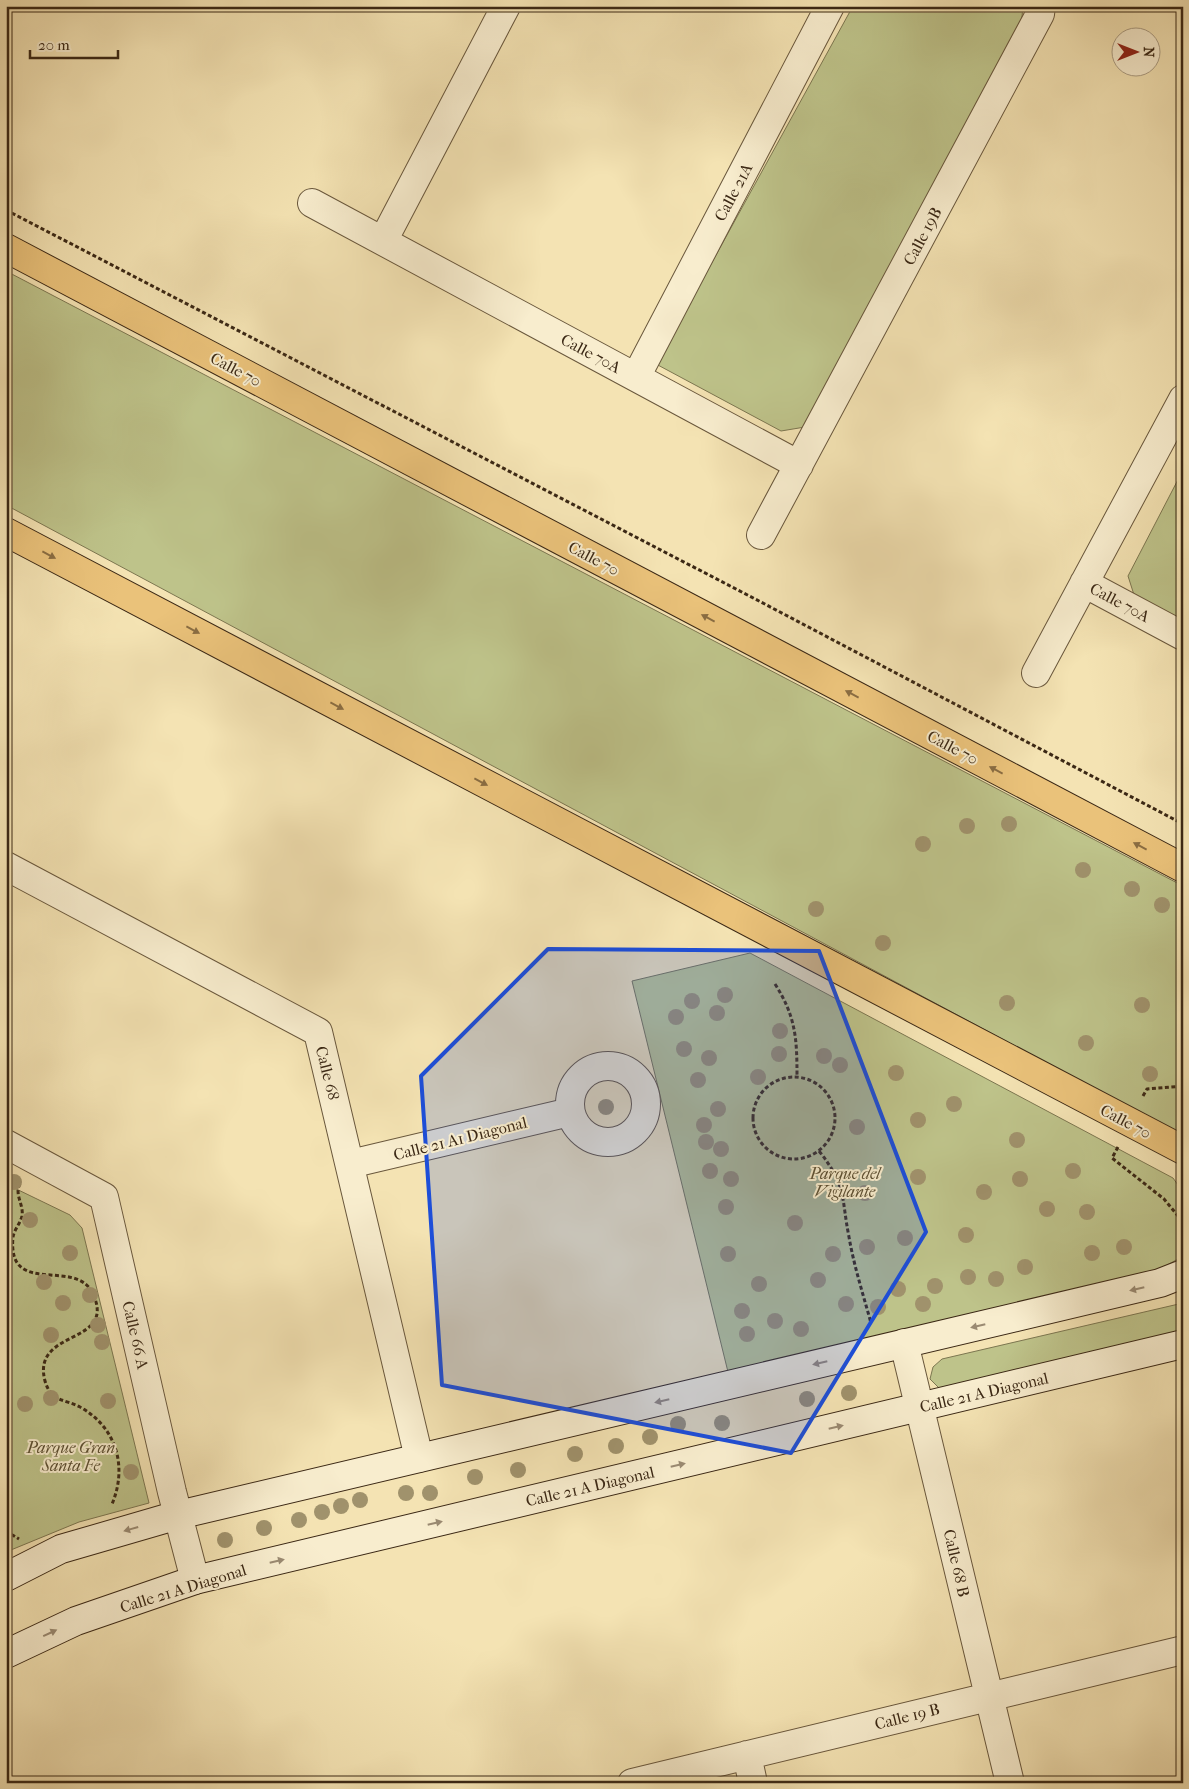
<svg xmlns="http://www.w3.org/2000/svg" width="1189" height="1789" font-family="'IM FELL French Canon',serif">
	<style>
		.green { fill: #bec38a; stroke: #7c7650 }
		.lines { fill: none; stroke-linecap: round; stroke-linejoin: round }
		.minor-casing { stroke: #69573c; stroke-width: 30 }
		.secondary-casing { stroke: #3b2815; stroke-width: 30 }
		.primary-casing { stroke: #3b2815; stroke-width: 30 }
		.path { stroke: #3b2815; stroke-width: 3; stroke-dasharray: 4 2.5; stroke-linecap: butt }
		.minor { stroke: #f8edce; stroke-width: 28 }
		.secondary { stroke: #f8edce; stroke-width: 28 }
		.primary { stroke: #eac27a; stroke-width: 28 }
		.tree { fill: #a0926c }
		.oneway { fill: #8a6d42 }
		.oneway2 { fill: #9a8a72 }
		.marked { fill: #1d4ed8; fill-opacity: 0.2; stroke: #1d4ed8; stroke-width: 4; stroke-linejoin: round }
		.labels { text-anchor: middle; stroke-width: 4; stroke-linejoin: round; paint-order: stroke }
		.street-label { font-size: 16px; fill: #3b2815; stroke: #f8edce }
		.park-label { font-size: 16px; font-style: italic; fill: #5c4f32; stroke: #f8edce }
	</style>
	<rect width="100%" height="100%" fill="#f4e3b3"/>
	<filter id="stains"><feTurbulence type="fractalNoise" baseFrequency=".004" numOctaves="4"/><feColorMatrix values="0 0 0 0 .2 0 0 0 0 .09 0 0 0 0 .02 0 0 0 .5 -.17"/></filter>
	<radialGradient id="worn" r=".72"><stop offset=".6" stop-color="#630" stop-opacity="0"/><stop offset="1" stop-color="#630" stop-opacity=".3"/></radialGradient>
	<!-- green -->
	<path class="green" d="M853 6H1023L1021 27 805 427 781 431 656 364Z
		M6 271 1183 886V1136L6 505Z
		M1183 470V622L1135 598 1128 576Z
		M750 953 1173 1178 1183 1192V1250L1178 1259 1158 1270 728 1372 632 981Z
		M6 1184 70 1215 82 1228 149 1503 79 1522 6 1552Z
		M1183 1303V1334L950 1388H939L930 1379 933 1367 942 1359Z"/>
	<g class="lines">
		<!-- minor casing -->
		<g class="minor-casing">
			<path id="minor" d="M312 203 799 465
				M383 241 506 6
				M636 377 830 6
				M761 535 1040 14 1041 6
				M1084 583 1183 636
				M1036 673 1183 399
				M6 866 318 1032 419 1458
				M570 1104a38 38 0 1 1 76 0a38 38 0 1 1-76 0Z
				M6 1144 104 1197 172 1492 195 1580
				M350 1164 570 1112
				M904 1343 1010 1783
				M747 1755 753 1783
				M632 1783 1183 1650"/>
		</g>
		<!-- secondary casing -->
		<g class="secondary-casing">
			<path id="secondary" d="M6 1577 61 1549 178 1515 1160 1283 1183 1274
				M6 1654 76 1621 195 1580 1183 1344"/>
		</g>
		<!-- primary casing -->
		<g class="primary-casing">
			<path id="primary" d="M6 248 1183 868
				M6 532 1183 1150"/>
		</g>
		<!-- path -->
		<path class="path" d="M6 210 759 601 1183 824
			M775 984C796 1017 797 1039 797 1077
			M753 1118a41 41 0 1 1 82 0a41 41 0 1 1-82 0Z
			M1143 1096 1147 1089 1183 1086
			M1118 1147 1112 1158 1164 1199 1183 1222
			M819 1151C847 1186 841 1197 849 1237 854 1266 863 1294 871 1323
			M20 1184C14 1194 24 1205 22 1216 20 1224 14 1230 13 1237 7 1299 76 1256 93 1294 117 1346 31 1328 45 1381 51 1402 65 1399 80 1407 116 1427 128 1466 112 1504
			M6 1531 19 1539"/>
		<!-- minor -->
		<use href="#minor" class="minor"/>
		<!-- secondary -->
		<use href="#secondary" class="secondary"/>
		<!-- primary -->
		<use href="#primary" class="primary"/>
	</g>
	<!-- trees -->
	<g class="tree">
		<circle cx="1009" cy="824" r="8"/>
		<circle cx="967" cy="826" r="8"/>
		<circle cx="923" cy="844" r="8"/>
		<circle cx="1083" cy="870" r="8"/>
		<circle cx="1132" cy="889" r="8"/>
		<circle cx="1162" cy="905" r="8"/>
		<circle cx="816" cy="909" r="8"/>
		<circle cx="883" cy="943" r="8"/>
		<circle cx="725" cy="995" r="8"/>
		<circle cx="692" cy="1001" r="8"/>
		<circle cx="1007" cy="1003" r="8"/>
		<circle cx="1142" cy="1005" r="8"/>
		<circle cx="717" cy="1013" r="8"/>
		<circle cx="676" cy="1017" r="8"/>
		<circle cx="780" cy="1031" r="8"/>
		<circle cx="1086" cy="1043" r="8"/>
		<circle cx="684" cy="1049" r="8"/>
		<circle cx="779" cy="1054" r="8"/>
		<circle cx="824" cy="1056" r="8"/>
		<circle cx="709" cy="1058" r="8"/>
		<circle cx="840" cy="1065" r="8"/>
		<circle cx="896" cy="1073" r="8"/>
		<circle cx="1150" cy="1074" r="8"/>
		<circle cx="758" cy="1077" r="8"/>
		<circle cx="698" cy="1080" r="8"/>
		<circle cx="954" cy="1104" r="8"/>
		<circle cx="606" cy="1107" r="8"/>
		<circle cx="718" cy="1109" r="8"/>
		<circle cx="918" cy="1120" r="8"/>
		<circle cx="704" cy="1125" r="8"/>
		<circle cx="857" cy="1127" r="8"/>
		<circle cx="1017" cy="1140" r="8"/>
		<circle cx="706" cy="1142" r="8"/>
		<circle cx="721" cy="1149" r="8"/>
		<circle cx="710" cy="1171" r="8"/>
		<circle cx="1073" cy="1171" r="8"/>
		<circle cx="918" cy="1177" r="8"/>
		<circle cx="731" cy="1179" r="8"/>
		<circle cx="1020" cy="1179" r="8"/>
		<circle cx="14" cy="1182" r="8"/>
		<circle cx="984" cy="1192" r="8"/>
		<circle cx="865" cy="1193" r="8"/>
		<circle cx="726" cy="1207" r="8"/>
		<circle cx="1047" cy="1209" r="8"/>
		<circle cx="1087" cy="1212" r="8"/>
		<circle cx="30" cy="1220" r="8"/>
		<circle cx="795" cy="1223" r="8"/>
		<circle cx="966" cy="1235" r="8"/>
		<circle cx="905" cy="1238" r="8"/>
		<circle cx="867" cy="1247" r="8"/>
		<circle cx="1124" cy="1247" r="8"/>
		<circle cx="70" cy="1253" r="8"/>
		<circle cx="1092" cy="1253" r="8"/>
		<circle cx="728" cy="1254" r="8"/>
		<circle cx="833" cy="1254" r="8"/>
		<circle cx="1025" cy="1267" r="8"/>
		<circle cx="968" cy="1277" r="8"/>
		<circle cx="996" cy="1279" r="8"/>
		<circle cx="818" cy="1280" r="8"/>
		<circle cx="44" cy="1282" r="8"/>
		<circle cx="759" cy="1284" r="8"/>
		<circle cx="935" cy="1286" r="8"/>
		<circle cx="898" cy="1289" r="8"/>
		<circle cx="90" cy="1295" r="8"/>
		<circle cx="63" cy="1303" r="8"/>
		<circle cx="846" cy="1304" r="8"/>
		<circle cx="923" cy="1304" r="8"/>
		<circle cx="878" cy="1307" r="8"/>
		<circle cx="742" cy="1311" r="8"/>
		<circle cx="775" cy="1321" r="8"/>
		<circle cx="98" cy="1325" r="8"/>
		<circle cx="801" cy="1329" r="8"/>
		<circle cx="747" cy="1334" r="8"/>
		<circle cx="51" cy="1335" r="8"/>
		<circle cx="102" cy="1342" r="8"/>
		<circle cx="849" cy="1393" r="8"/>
		<circle cx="51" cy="1398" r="8"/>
		<circle cx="807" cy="1399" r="8"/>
		<circle cx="108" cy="1401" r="8"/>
		<circle cx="25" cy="1404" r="8"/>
		<circle cx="722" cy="1423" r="8"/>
		<circle cx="678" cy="1424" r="8"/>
		<circle cx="650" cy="1437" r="8"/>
		<circle cx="616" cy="1446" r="8"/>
		<circle cx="575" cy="1454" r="8"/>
		<circle cx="518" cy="1470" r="8"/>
		<circle cx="131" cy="1472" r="8"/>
		<circle cx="475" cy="1477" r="8"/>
		<circle cx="406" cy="1493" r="8"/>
		<circle cx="430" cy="1493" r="8"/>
		<circle cx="360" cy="1500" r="8"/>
		<circle cx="341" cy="1506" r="8"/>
		<circle cx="322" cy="1512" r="8"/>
		<circle cx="299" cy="1520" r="8"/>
		<circle cx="264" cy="1528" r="8"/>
		<circle cx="225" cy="1540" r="8"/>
	</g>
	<!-- one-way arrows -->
	<defs><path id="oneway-solid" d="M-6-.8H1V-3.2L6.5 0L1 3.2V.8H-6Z" transform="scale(1.25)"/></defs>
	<g class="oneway">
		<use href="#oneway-solid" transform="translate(49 555) rotate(28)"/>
		<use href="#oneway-solid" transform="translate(708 618) rotate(-152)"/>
		<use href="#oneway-solid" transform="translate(193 630) rotate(28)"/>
		<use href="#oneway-solid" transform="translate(852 694) rotate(-152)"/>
		<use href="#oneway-solid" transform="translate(337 706) rotate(28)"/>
		<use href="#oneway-solid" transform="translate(996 770) rotate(-152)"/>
		<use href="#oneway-solid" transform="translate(481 782) rotate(28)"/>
		<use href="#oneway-solid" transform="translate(1140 846) rotate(-152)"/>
	</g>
	<g class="oneway2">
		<use href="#oneway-solid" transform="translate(1137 1289) rotate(167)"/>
		<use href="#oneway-solid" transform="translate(978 1326) rotate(167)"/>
		<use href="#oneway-solid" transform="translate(820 1363) rotate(167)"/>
		<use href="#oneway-solid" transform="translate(662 1401) rotate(167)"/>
		<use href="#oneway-solid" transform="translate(836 1427) rotate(-13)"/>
		<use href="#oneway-solid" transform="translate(678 1465) rotate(-13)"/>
		<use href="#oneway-solid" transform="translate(435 1523) rotate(-13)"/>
		<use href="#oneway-solid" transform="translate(131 1529) rotate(164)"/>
		<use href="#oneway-solid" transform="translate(277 1561) rotate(-13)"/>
		<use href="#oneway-solid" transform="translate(50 1633) rotate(-25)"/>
	</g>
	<!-- marked area -->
	<path class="marked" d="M548 949 819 951 926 1232 791 1453 442 1385 421 1076Z"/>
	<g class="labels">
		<!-- street labels -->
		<g class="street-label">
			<text transform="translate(733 192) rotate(-62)" y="6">Calle 21A</text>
			<text transform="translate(922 236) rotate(-62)" y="6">Calle 19B</text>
			<text transform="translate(591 353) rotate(28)" y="6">Calle 70A</text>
			<text transform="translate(236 369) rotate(28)" y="6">Calle 70</text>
			<text transform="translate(594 558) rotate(28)" y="6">Calle 70</text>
			<text transform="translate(1120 602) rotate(28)" y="6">Calle 70A</text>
			<text transform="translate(953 747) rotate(28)" y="6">Calle 70</text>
			<text transform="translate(328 1073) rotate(76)" y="6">Calle 68</text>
			<text transform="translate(1126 1121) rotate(28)" y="6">Calle 70</text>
			<text transform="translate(460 1138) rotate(-14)" y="6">Calle 21 A1 Diagonal</text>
			<text transform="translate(136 1335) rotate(77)" y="6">Calle 66 A</text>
			<text transform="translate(984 1392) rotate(-13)" y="6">Calle 21 A Diagonal</text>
			<text transform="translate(590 1486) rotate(-13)" y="6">Calle 21 A Diagonal</text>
			<text transform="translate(957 1563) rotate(77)" y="6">Calle 68 B</text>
			<text transform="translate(183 1588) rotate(-17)" y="6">Calle 21 A Diagonal</text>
			<text transform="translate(907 1716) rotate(-14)" y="6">Calle 19 B</text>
		</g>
		<!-- park labels -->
		<g class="park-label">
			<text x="845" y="1179">Parque del<tspan x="845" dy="18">Vigilante</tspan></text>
			<text x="71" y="1453">Parque Gran<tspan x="71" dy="18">Santa Fe</tspan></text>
		</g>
	</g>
	<!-- margin -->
	<rect width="1189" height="1789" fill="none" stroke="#f4e3b3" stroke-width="25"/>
	<rect x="8" y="8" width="1174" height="1774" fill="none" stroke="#3b2815" stroke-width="2.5"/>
	<rect x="12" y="12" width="1164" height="1764" fill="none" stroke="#3b2815"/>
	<!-- north arrow -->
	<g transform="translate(1136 52) rotate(90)"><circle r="24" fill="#f8edce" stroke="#ac9e84"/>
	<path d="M0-4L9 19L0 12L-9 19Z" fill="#8f2418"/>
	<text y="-8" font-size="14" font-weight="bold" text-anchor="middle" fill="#3b2815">N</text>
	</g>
	<!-- scale -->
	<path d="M30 50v8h88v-8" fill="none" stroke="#3b2815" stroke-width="2.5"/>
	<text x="38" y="50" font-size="15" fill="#3b2815" stroke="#f8edce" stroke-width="4" paint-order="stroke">20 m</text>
	<rect width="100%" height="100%" filter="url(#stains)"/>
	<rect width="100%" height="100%" fill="url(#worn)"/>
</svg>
